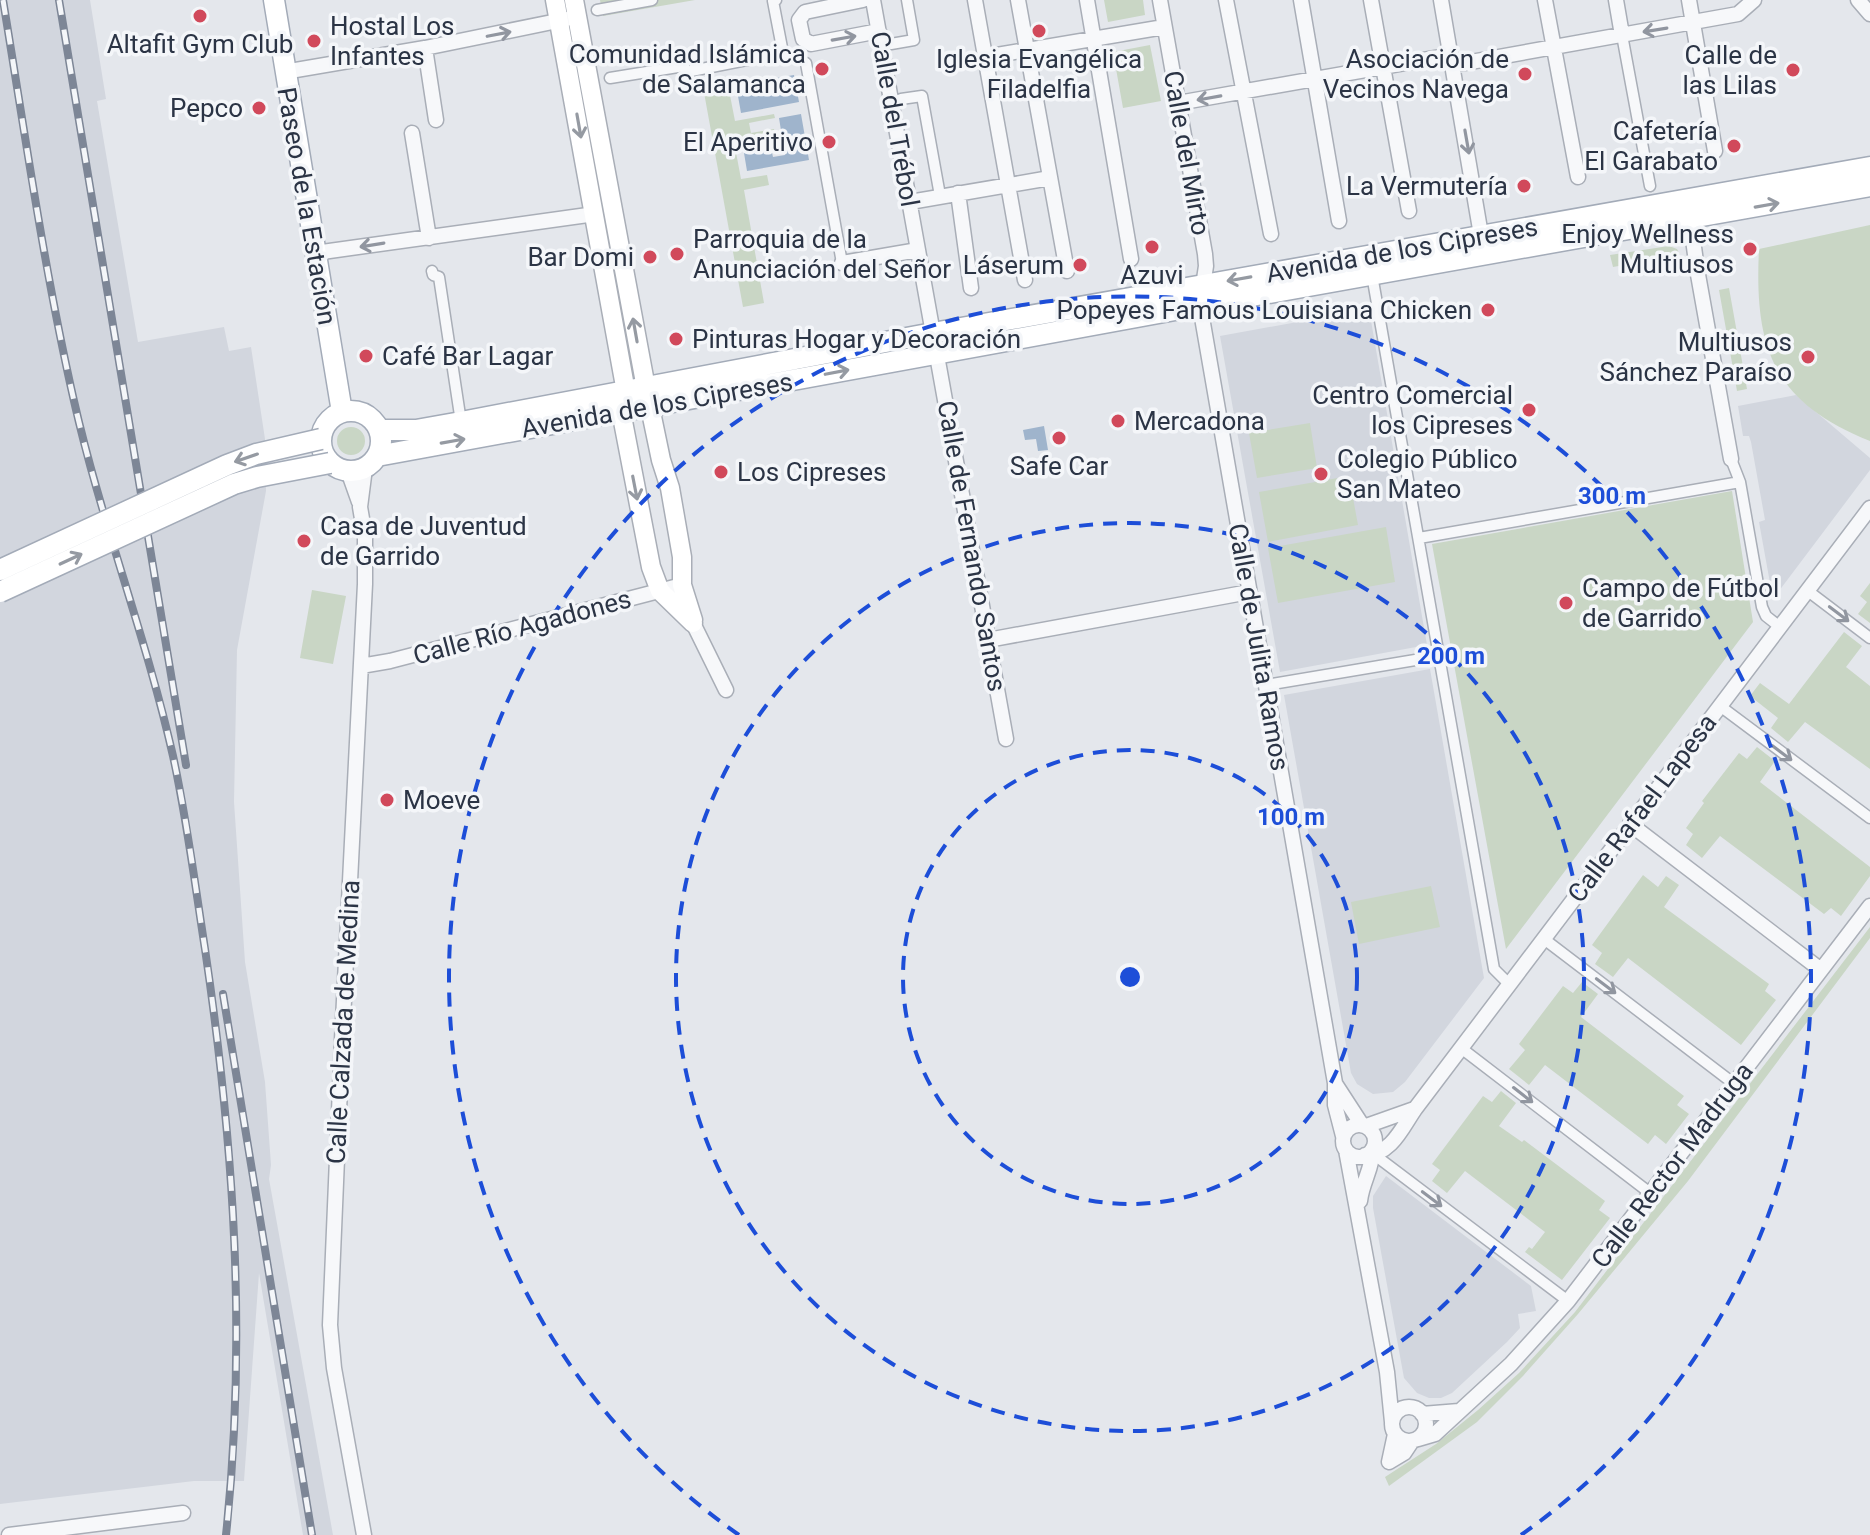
<svg xmlns="http://www.w3.org/2000/svg" width="1870" height="1535" font-family="Roboto,sans-serif">
	<style>
		.built { fill: #d2d6de }
		.green { fill: #c9d6c5 }
		.water { fill: #9fb4cc }
		.lines { fill: none; stroke-linecap: round; stroke-linejoin: round }
		.pedestrian-casing { stroke: #a9aeb7; stroke-width: 13 }
		.minor-casing { stroke: #a9aeb7; stroke-width: 17 }
		.secondary-casing { stroke: #a9aeb7; stroke-width: 21 }
		.primary-casing { stroke: #a3abb8; stroke-width: 23 }
		.pedestrian { stroke: #f7f8fa; stroke-width: 10 }
		.minor { stroke: #f7f8fa; stroke-width: 14 }
		.secondary { stroke: #fff; stroke-width: 18 }
		.primary { stroke: #fff; stroke-width: 20 }
		.rail-casing { stroke: #7d8696; stroke-width: 8 }
		.rail { stroke: #f4f6f9; stroke-width: 5; stroke-dasharray: 15; stroke-linecap: butt }
		.primary-bridge-casing { stroke: #a3abb8; stroke-width: 23; stroke-linecap: butt }
		.primary-bridge { stroke: #fff; stroke-width: 20 }
		.oneway { stroke: #9196a0 }
		.oneway2 { stroke: #959aa2 }
		.ring { fill: none; stroke: #1d4ed8; stroke-width: 4; stroke-dasharray: 14 10 }
		.poi-dot { fill: #d1495b; stroke: #f4f6f9; stroke-width: 3 }
		.labels { text-anchor: middle; stroke-width: 7; stroke-linejoin: round; paint-order: stroke }
		.poi-label { font-size: 26px; fill: #2b3445; stroke: #f4f6f9; text-anchor: end }
		.street-label { font-size: 26px; fill: #2b3445; stroke: #f4f6f9 }
		.centre { fill: #1d4ed8; stroke: #f4f6f9; stroke-width: 4 }
		.ring-label { font-size: 24px; text-anchor: middle; font-weight: bold; fill: #1d4ed8; stroke: #f4f6f9; stroke-width: 7; stroke-linejoin: round; paint-order: stroke }
	</style>
	<rect width="100%" height="100%" fill="#e4e7ec"/>
	<!-- built -->
	<path class="built" d="M0 0H90L106 99 97 101 138 342 224 327 229 351 251 347 265 439 266 491 237 650 234 802 245 962 265 1082 271 1165 269 1179 333 1535H303L259 1273 244 1481H194L0 1504Z
		M1369 309 1427 645 1280 672 1220 336Z
		M1796 395 1870 458V470L1776 595 1772 594 1759 522 1765 520 1751 442 1749 436H1743L1738 406Z
		M1430 669 1484 978 1405 1082 1393 1092 1373 1094 1357 1084 1351 1073 1284 695Z
		M1386 1176 1531 1286 1536 1311 1518 1314 1520 1328 1507 1342 1452 1393 1441 1398H1429L1417 1393 1404 1378 1373 1208V1196Z"/>
	<!-- green -->
	<path class="green" d="M600 0H695L603 16Z
		M1104 0H1143L1145 15 1108 22Z
		M1150 45 1161 101 1123 108 1113 52Z
		M727 80 735 121 774 114 775 118 749 123 751 133 774 129 776 140 735 147 741 179 767 175 769 185 744 190 764 303 743 307 703 87Z
		M1870 225V441C1773 402 1754 348 1759 249Z
		M1669 246 1677 249 1680 255 1613 267 1610 255Z
		M1729 288 1747 389 1737 391 1719 290Z
		M1310 423 1317 468 1257 478 1249 433Z
		M337 441a14 14 0 1 1 28 0a14 14 0 1 1-28 0Z
		M1349 476 1358 525 1268 542 1259 492Z
		M1732 491 1753 622 1506 949 1432 544Z
		M1386 527 1395 582 1278 603 1268 548Z
		M1870 583V623L1858 614 1867 602 1860 596Z
		M312 590 346 596 333 664 300 658Z
		M1844 632 1862 646 1846 667 1870 686V769L1805 722 1788 742 1771 728 1778 718 1750 696 1760 683 1789 704Z
		M1757 747 1775 761 1760 782 1870 867V876L1841 916 1831 908 1824 914 1720 836 1702 858 1686 845 1693 834 1686 828 1704 803 1702 801 1739 753 1747 759Z
		M1643 875 1658 887 1666 876 1679 885 1664 907 1769 984 1765 991 1776 1000 1741 1045 1628 958 1613 977 1595 964 1602 953 1592 945Z
		M1431 886 1440 927 1359 944 1351 902Z
		M1870 927V938L1688 1181 1578 1314 1523 1376 1477 1422 1389 1486 1385 1477 1436 1444 1478 1410 1519 1373 1575 1312Z
		M1582 982 1598 994 1581 1017 1684 1096 1677 1105 1689 1114 1666 1144 1655 1135 1648 1144 1545 1065 1529 1085 1509 1069 1525 1050 1519 1044 1563 986 1573 993Z
		M1501 1091 1516 1103 1499 1126 1522 1142 1524 1140 1605 1201 1599 1210 1610 1218 1562 1280 1525 1252 1529 1247 1532 1249 1545 1232 1465 1171 1447 1193 1432 1181 1440 1170 1432 1164 1483 1096 1492 1102Z"/>
	<!-- water -->
	<path class="water" d="M794 75 799 102 741 113 736 85Z
		M801 114 809 160 747 171 744 153 771 148 773 157 785 155 779 118Z
		M1044 426 1048 450 1038 451 1036 439 1025 440 1023 430Z"/>
	<g class="lines">
		<!-- pedestrian casing -->
		<g class="pedestrian-casing">
			<path id="pedestrian" d="M597 10 652 0
				M1622 35 1650 186
				M891 44 914 40 907 0
				M806 63 842 263
				M610 78 684 66 686 72 783 53 773 1 776 0
				M901 99 922 96 939 190
				M432 271 433 275 439 277 461 422
				M1372 275 1494 969 1509 984
				M1731 459 1740 482 1762 607 1766 616 1780 627
				M1419 538 1740 482
				M1808 591 1870 638
				M1266 685 1439 656
				M1720 706 1870 818
				M1544 939 1733 1083
				M1461 1048 1650 1193
				M1372 1153 1568 1301"/>
		</g>
		<!-- minor casing -->
		<g class="minor-casing">
			<path id="minor" d="M863 0 805 12 799 20 803 39 811 44 879 31
				M873 0 1006 739
				M975 0 1025 280
				M1018 0 1067 271
				M1087 0 1131 259
				M1160 0 1205 254 1206 266 1200 306 1335 1083V1105L1343 1136
				M1226 0 1271 234
				M1301 0 1339 221
				M1371 0 1409 211
				M1441 0 1481 235 1485 243
				M1545 0 1578 177
				M1616 0 1622 35
				M1689 0 1715 151
				M1858 0 1870 14
				M425 48 436 120
				M985 57 1164 27
				M1454 65 1738 14 1754 0
				M284 72 425 48 567 19
				M1178 103 1451 55
				M412 133 429 238
				M958 193 971 288
				M910 202 1050 178
				M1692 210 1690 218 1697 269 1731 459
				M315 253 595 214
				M842 263 918 250
				M348 471 359 502
				M693 623 726 690
				M988 640 1249 592
				M361 666 390 661 682 585
				M1630 824 1821 970
				M1336 1085 1362 1125
				M1343 1141a16 16 0 1 1 32 0a16 16 0 1 1-32 0Z
				M1366 1126 1414 1109
				M1346 1150 1387 1372 1392 1422
				M1365 1155C1391 1155 1402 1128 1415 1109L1870 508
				M1360 1201C1362 1182 1373 1168 1373 1148
				M1392 1424a17 17 0 1 1 34 0a17 17 0 1 1-34 0Z
				M1422 1414 1459 1411
				M1395 1434 1389 1462 1404 1453 1412 1441
				M1418 1439 1435 1434 1448 1422 1511 1364 1568 1301 1870 906
				M9 1535 183 1513
				M364 1535 334 1368 330 1325 342 1040 365 584V536L360 507 365 468"/>
		</g>
		<!-- secondary casing -->
		<g class="secondary-casing">
			<path id="secondary" d="M555 0 626 392 621 411 651 567 660 591 693 623
				M574 0 646 388 661 460 670 488 682 557V585L693 620"/>
		</g>
		<!-- primary casing -->
		<g class="primary-casing">
			<path id="primary" d="M274 0 342 412
				M321 441a30 30 0 1 1 60 0a30 30 0 1 1-60 0Z
				M379 430H416L461 422 933 333 1870 167
				M377 456 1246 297 1870 186"/>
		</g>
		<!-- pedestrian -->
		<use href="#pedestrian" class="pedestrian"/>
		<!-- minor -->
		<use href="#minor" class="minor"/>
		<!-- secondary -->
		<use href="#secondary" class="secondary"/>
		<!-- primary -->
		<use href="#primary" class="primary"/>
		<!-- rail casing -->
		<g class="rail-casing">
			<path id="rail" d="M3 0C25 134 44 269 74 401 101 521 146 636 173 756 187 820 195 885 205 949 234 1146 247 1336 226 1535
				M59 0 186 765
				M223 994 312 1535"/>
		</g>
		<!-- rail -->
		<use href="#rail" class="rail"/>
		<!-- primary-bridge casing -->
		<g class="primary-bridge-casing">
			<path id="primary-bridge" d="M0 570 227 465 256 454 321 439
				M0 592 234 484 257 477 330 463"/>
		</g>
		<!-- primary-bridge -->
		<use href="#primary-bridge" class="primary-bridge"/>
	</g>
	<!-- one-way arrows -->
	<defs><path id="oneway-shaft" d="M-6 0H5M1.5-3L5.5 0L1.5 3" fill="none" stroke-width="1.6" stroke-linecap="round" stroke-linejoin="round" transform="scale(2)"/></defs>
	<g class="oneway">
		<use href="#oneway-shaft" transform="translate(1655 30) rotate(171)"/>
		<use href="#oneway-shaft" transform="translate(499 34) rotate(-11)"/>
		<use href="#oneway-shaft" transform="translate(844 38) rotate(-10)"/>
		<use href="#oneway-shaft" transform="translate(1209 98) rotate(170)"/>
		<use href="#oneway-shaft" transform="translate(1467 142) rotate(80)"/>
		<use href="#oneway-shaft" transform="translate(372 245) rotate(171)"/>
		<use href="#oneway-shaft" transform="translate(1839 614) rotate(37)"/>
		<use href="#oneway-shaft" transform="translate(1782 753) rotate(37)"/>
		<use href="#oneway-shaft" transform="translate(1606 986) rotate(37)"/>
		<use href="#oneway-shaft" transform="translate(1523 1095) rotate(38)"/>
		<use href="#oneway-shaft" transform="translate(1432 1199) rotate(37)"/>
	</g>
	<g class="oneway2">
		<use href="#oneway-shaft" transform="translate(579 126) rotate(80)"/>
		<use href="#oneway-shaft" transform="translate(1767 205) rotate(-10)"/>
		<use href="#oneway-shaft" transform="translate(1239 279) rotate(170)"/>
		<use href="#oneway-shaft" transform="translate(635 330) rotate(-100)"/>
		<use href="#oneway-shaft" transform="translate(837 372) rotate(-11)"/>
		<use href="#oneway-shaft" transform="translate(453 441) rotate(-10)"/>
		<use href="#oneway-shaft" transform="translate(246 458) rotate(161)"/>
		<use href="#oneway-shaft" transform="translate(635 488) rotate(79)"/>
		<use href="#oneway-shaft" transform="translate(71 559) rotate(-25)"/>
	</g>
	<!-- distance rings -->
	<g class="ring">
		<circle cx="1130" cy="977" r="227"/>
		<circle cx="1130" cy="977" r="454"/>
		<path d="M739 1535A681 681 0 1 1 1521 1535"/>
	</g>
	<!-- markers -->
	<g class="poi-dot">
		<circle cx="200" cy="16" r="8"/>
		<circle cx="1039" cy="31" r="8"/>
		<circle cx="314" cy="41" r="8"/>
		<circle cx="822" cy="69" r="8"/>
		<circle cx="1793" cy="70" r="8"/>
		<circle cx="1525" cy="74" r="8"/>
		<circle cx="259" cy="108" r="8"/>
		<circle cx="829" cy="142" r="8"/>
		<circle cx="1734" cy="146" r="8"/>
		<circle cx="1524" cy="186" r="8"/>
		<circle cx="1152" cy="247" r="8"/>
		<circle cx="1750" cy="249" r="8"/>
		<circle cx="677" cy="254" r="8"/>
		<circle cx="650" cy="257" r="8"/>
		<circle cx="1080" cy="265" r="8"/>
		<circle cx="1488" cy="310" r="8"/>
		<circle cx="676" cy="339" r="8"/>
		<circle cx="366" cy="356" r="8"/>
		<circle cx="1808" cy="357" r="8"/>
		<circle cx="1529" cy="410" r="8"/>
		<circle cx="1118" cy="421" r="8"/>
		<circle cx="1059" cy="438" r="8"/>
		<circle cx="721" cy="472" r="8"/>
		<circle cx="1321" cy="474" r="8"/>
		<circle cx="304" cy="541" r="8"/>
		<circle cx="1566" cy="603" r="8"/>
		<circle cx="387" cy="800" r="8"/>
	</g>
	<g class="labels">
		<!-- poi labels -->
		<g class="poi-label">
			<text x="330" y="35" text-anchor="start">Hostal Los<tspan x="330" dy="30">Infantes</tspan></text>
			<text x="200" y="53" text-anchor="middle">Altafit Gym Club</text>
			<text x="806" y="63">Comunidad Islámica<tspan x="806" dy="30">de Salamanca</tspan></text>
			<text x="1777" y="64">Calle de<tspan x="1777" dy="30">las Lilas</tspan></text>
			<text x="1039" y="68" text-anchor="middle">Iglesia Evangélica<tspan x="1039" dy="30">Filadelfia</tspan></text>
			<text x="1509" y="68">Asociación de<tspan x="1509" dy="30">Vecinos Navega</tspan></text>
			<text x="243" y="117">Pepco</text>
			<text x="1718" y="140">Cafetería<tspan x="1718" dy="30">El Garabato</tspan></text>
			<text x="813" y="151">El Aperitivo</text>
			<text x="1508" y="195">La Vermutería</text>
			<text x="1734" y="243">Enjoy Wellness<tspan x="1734" dy="30">Multiusos</tspan></text>
			<text x="693" y="248" text-anchor="start">Parroquia de la<tspan x="693" dy="30">Anunciación del Señor</tspan></text>
			<text x="634" y="266">Bar Domi</text>
			<text x="1064" y="274">Láserum</text>
			<text x="1152" y="284" text-anchor="middle">Azuvi</text>
			<text x="1472" y="319">Popeyes Famous Louisiana Chicken</text>
			<text x="692" y="348" text-anchor="start">Pinturas Hogar y Decoración</text>
			<text x="1792" y="351">Multiusos<tspan x="1792" dy="30">Sánchez Paraíso</tspan></text>
			<text x="382" y="365" text-anchor="start">Café Bar Lagar</text>
			<text x="1513" y="404">Centro Comercial<tspan x="1513" dy="30">los Cipreses</tspan></text>
			<text x="1134" y="430" text-anchor="start">Mercadona</text>
			<text x="1337" y="468" text-anchor="start">Colegio Público<tspan x="1337" dy="30">San Mateo</tspan></text>
			<text x="1059" y="475" text-anchor="middle">Safe Car</text>
			<text x="737" y="481" text-anchor="start">Los Cipreses</text>
			<text x="320" y="535" text-anchor="start">Casa de Juventud<tspan x="320" dy="30">de Garrido</tspan></text>
			<text x="1582" y="597" text-anchor="start">Campo de Fútbol<tspan x="1582" dy="30">de Garrido</tspan></text>
			<text x="403" y="809" text-anchor="start">Moeve</text>
		</g>
		<!-- street labels -->
		<g class="street-label">
			<text transform="translate(895 119) rotate(80)" y="9">Calle del Trébol</text>
			<text transform="translate(1187 153) rotate(80)" y="9">Calle del Mirto</text>
			<text transform="translate(307 206) rotate(80)" y="9">Paseo de la Estación</text>
			<text transform="translate(1402 250) rotate(-10)" y="9">Avenida de los Cipreses</text>
			<text transform="translate(657 405) rotate(-10)" y="9">Avenida de los Cipreses</text>
			<text transform="translate(972 546) rotate(80)" y="9">Calle de Fernando Santos</text>
			<text transform="translate(522 627) rotate(-15)" y="9">Calle Río Agadones</text>
			<text transform="translate(1259 647) rotate(80)" y="9">Calle de Julita Ramos</text>
			<text transform="translate(1642 808) rotate(-53)" y="9">Calle Rafael Lapesa</text>
			<text transform="translate(343 1022) rotate(-87)" y="9">Calle Calzada de Medina</text>
			<text transform="translate(1672 1165) rotate(-53)" y="9">Calle Rector Madruga</text>
		</g>
	</g>
	<circle cx="1130" cy="977" r="12" class="centre"/>
	<g class="ring-label">
		<text x="1612" y="504">300 m</text>
		<text x="1451" y="664">200 m</text>
		<text x="1291" y="825">100 m</text>
	</g>
</svg>
